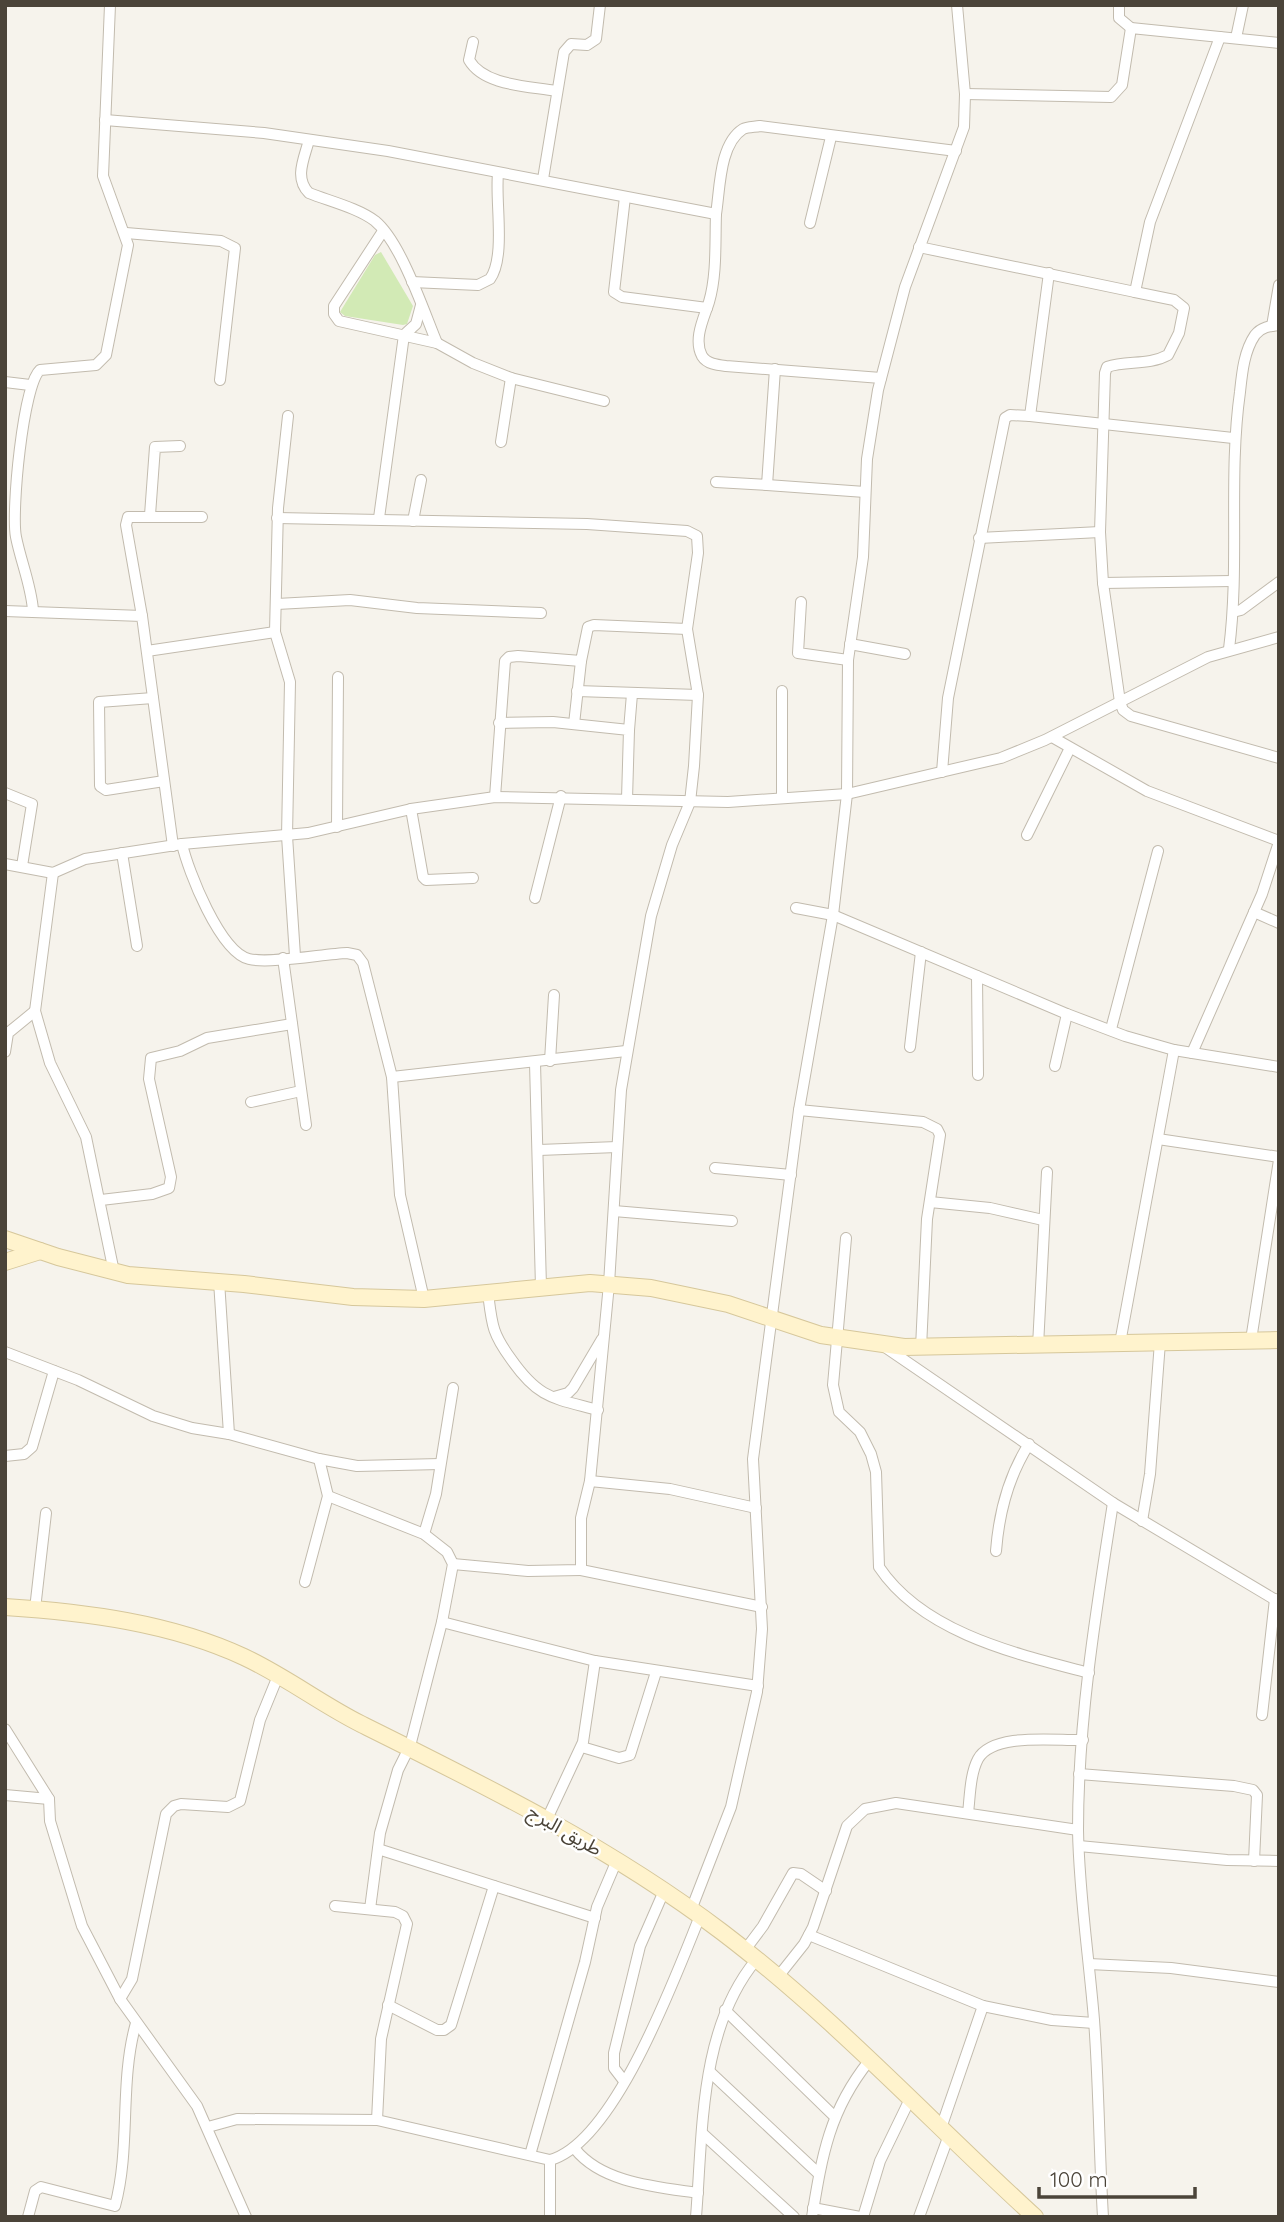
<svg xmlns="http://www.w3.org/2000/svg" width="1284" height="2222" font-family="Quicksand,'Noto Sans Arabic',sans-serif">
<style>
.green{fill:#d2eab5}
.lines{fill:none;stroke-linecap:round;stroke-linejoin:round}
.street-casing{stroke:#c2bbae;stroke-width:12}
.secondary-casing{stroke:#d6c79b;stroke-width:18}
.street{stroke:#fff;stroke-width:10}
.secondary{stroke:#fff3cd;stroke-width:16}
.labels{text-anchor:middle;stroke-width:5;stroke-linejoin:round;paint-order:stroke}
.street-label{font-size:19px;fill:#4b4439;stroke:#fff}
</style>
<rect width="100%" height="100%" fill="#f6f3ec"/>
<polygon class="green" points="381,252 413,306 407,324 403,325 345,316 340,312 375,255"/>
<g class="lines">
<defs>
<g id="street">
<polyline points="1119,5 1119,18 1131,28"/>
<polyline points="1236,38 1243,5"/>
<path d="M473 42 469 60C484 86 529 86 556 91"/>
<polyline points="965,94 1111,97 1122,85 1131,28 1279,43"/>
<path d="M105 120 264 133 388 151 716 214C720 190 719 144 743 129 747 127 755 127 760 126L956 151"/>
<path d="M309 140C304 159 294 178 309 193 329 201 358 208 375 221 401 242 424 312 437 343"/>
<polyline points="543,179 564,52 571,44 587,45 596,39 600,5"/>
<polyline points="625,197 614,292 622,297 707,308"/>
<path d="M716 214C715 242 717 275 709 302 704 318 693 339 702 356 707 364 717 365 726 366L881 378"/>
<polyline points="810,223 831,137"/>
<polyline points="383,231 334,306 334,314 339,321 437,343 473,363 511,378 604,401"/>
<polyline points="126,233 221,241 235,248 220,380"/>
<polyline points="919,247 1135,292 1150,222 1220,37"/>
<path d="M412 282 478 285 490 279C506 257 495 201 498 174"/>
<path d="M1135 292 1174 300 1184 308 1179 333 1168 355C1148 366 1127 360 1107 367L1105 373 1100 532 1103 583 1120 702 1123 710 1131 716 1279 758"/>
<polyline points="1272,326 1279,285"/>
<polyline points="5,382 30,385"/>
<polyline points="288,416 278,508 275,632 290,682 287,836 295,956"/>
<polyline points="1030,416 1049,273"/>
<polyline points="501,442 511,378"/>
<polyline points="716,482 767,485 775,369"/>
<polyline points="767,485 865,492"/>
<polyline points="150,515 155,447 180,446"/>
<polyline points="277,518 587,524 687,531 697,536 698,553 687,629 594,625 588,627 581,661 518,656 509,657 505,661 495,797"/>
<polyline points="379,518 404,335 416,324 421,305"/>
<polyline points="413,521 421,480"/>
<polyline points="979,538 1100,532"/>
<polyline points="1103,583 1232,581"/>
<polyline points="801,602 798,653 848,660"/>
<polyline points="277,604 350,600 417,608 541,613"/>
<path d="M33 610C31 585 21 562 16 537 11 512 23 385 40 370L96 365 106 355 128 245 103 176 110 5"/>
<polyline points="5,611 142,616 173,846"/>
<polyline points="1233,612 1241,610 1279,582"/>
<polyline points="142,616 126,525 128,517 202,517"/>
<polyline points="850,644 905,654"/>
<path d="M1229 649C1240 563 1228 477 1240 392 1242 373 1244 351 1255 335 1261 327 1270 326 1279 325"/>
<polyline points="147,651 275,632"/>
<polyline points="577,691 698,695"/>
<polyline points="782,691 782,798"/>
<polyline points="153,698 99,702 100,786 106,790 164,781"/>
<polyline points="499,723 553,722 629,730 627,799"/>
<polyline points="574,724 581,661"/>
<polyline points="629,730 632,694"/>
<polyline points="1052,737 1147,791 1279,841"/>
<polyline points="942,772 948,698 1005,418 1010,415 1030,416 1233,438"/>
<polyline points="5,793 32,804 22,866"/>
<polyline points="411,809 423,877 426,880 473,878"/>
<polyline points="337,827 338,677"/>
<polyline points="1027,835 1070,748"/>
<path d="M182 844C188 871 220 952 249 959 269 964 324 954 347 953L357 955 363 963 392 1077 400 1195 424 1299"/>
<polyline points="122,853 137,946"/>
<polyline points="5,864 53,873 85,859 182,844 308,833 411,809 495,797 728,802 847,794 1001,758 1045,740 1208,657 1279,637"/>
<polyline points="53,873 35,1011 50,1063 86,1137 114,1272"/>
<polyline points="535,898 561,796"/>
<polyline points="796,908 833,915 1067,1014 1125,1036 1174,1050 1279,1067"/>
<polyline points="1254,912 1279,923"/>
<polyline points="283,958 306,1125"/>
<polyline points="977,976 978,1075"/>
<polyline points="1111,1029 1158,851"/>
<polyline points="910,1047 921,952"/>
<polyline points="5,1052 8,1033 35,1011"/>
<polyline points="1192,1053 1262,894 1279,842"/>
<polyline points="550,1061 554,995"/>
<polyline points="535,1063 541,1287"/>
<polyline points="1055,1066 1067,1014"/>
<polyline points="392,1077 626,1051"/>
<polyline points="251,1102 301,1091"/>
<polyline points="799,1110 923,1122 937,1129 940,1135 927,1219 921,1348"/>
<polyline points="1158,1139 1279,1157"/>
<polyline points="539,1150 617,1147"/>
<polyline points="715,1168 791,1175"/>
<polyline points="101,1200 152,1194 169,1188 171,1177 149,1079 151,1058 180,1051 207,1038 292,1024"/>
<polyline points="930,1202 990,1208 1043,1220"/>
<polyline points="614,1211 732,1221"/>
<path d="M846 1238 833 1385 839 1412 860 1432 871 1454 876 1472 879 1567C923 1633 1017 1654 1089 1673"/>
<polyline points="219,1281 229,1434"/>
<path d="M488 1293C492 1325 492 1333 511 1359 539 1399 553 1398 598 1410"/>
<polyline points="1251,1340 1279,1160"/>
<polyline points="1120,1343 1174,1050"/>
<polyline points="1038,1346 1047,1172"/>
<polyline points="885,1347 1113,1503 1279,1602"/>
<polyline points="5,1352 78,1380 153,1416 192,1428 229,1434 319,1459 357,1466 440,1464"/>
<polyline points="554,1397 568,1393 573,1388 602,1339"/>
<polyline points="5,1456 24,1454 32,1447 54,1371"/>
<polyline points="590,1481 670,1489 756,1508"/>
<polyline points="328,1496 424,1534 447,1552 453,1564 442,1622 410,1746 398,1770 380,1833 370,1909"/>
<polyline points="1142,1521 1150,1474 1160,1342"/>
<polyline points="424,1534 436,1494 453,1388"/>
<path d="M996 1551C999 1512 1008 1477 1029 1444"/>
<polyline points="453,1564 528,1571 581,1570 581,1518 590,1481 609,1284 621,1090 651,916 672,845 690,802 694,766 698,695 687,629"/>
<polyline points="581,1570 762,1607"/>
<polyline points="305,1582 328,1496 319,1459"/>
<polyline points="35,1609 46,1513"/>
<polyline points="442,1622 595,1661 758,1686"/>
<polyline points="1262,1715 1275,1599"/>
<polyline points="5,1729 49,1799 50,1821 82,1926 120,1999 197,2106 246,2217"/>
<polyline points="582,1747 619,1758 630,1755 656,1672"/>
<polyline points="1079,1774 1234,1786 1253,1790 1257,1795 1254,1861"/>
<polyline points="5,1795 49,1799"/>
<path d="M968 1813C970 1797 970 1774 978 1759 993 1732 1056 1741 1083 1740"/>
<polyline points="547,1819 583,1742 595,1661"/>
<polyline points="1079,1846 1227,1860 1279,1861"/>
<polyline points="378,1849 595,1918"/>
<polyline points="335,1906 395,1912 403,1916 407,1924 381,2039 377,2120"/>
<polyline points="691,1910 731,1807 757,1692 762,1629 753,1459 799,1110 833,915 847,794 848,660 863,557 867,459 878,390 905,287 964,127 965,94 957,5"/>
<polyline points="809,1935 983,2006 1052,2020 1094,2023"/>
<polyline points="745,1950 763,1926 793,1873 801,1874 826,1891"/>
<polyline points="1089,1964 1171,1968 1279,1982"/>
<polyline points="777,1978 804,1944 813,1927 847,1826 865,1809 896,1803 1078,1830"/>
<polyline points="120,1999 132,1979 166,1814 174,1806 181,1804 228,1807 240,1801 260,1720 278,1676"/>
<polyline points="388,2005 437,2030 444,2030 451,2025 494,1886"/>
<polyline points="725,2010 834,2116"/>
<polyline points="710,2072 819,2174"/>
<polyline points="624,2081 614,2068 614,2053 640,1946 664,1891"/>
<path d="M208 2127 237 2119 377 2120 550 2160C615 2142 675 1977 700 1916"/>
<polyline points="941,2128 983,2006"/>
<polyline points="703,2134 794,2217"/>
<path d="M575 2149C602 2183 657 2187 698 2193"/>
<polyline points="530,2155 585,1962 597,1907 617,1860"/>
<polyline points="813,2208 860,2217"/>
<path d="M28 2217 35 2191 41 2187 115 2206C131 2147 119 2083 136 2023"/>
<polyline points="550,2217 550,2160"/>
<path d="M696 2217C703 2131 699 2029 756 1960"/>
<path d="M812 2217C822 2156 829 2111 869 2061"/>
<polyline points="863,2217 880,2161 910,2099"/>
<polyline points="919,2217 949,2135"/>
<path d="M1103 2217C1099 2151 1099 2086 1094 2020 1089 1957 1079 1894 1078 1830 1078 1720 1096 1611 1113 1503"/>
</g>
<g id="secondary">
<polyline points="5,1239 58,1257 128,1275 244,1284 353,1297 424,1299 590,1283 651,1288 728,1304 821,1335 904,1347 1279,1340"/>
<polyline points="5,1262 40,1251"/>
<path d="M5 1607C85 1612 171 1623 244 1657 285 1676 321 1704 361 1724 486 1786 610 1847 722 1932 834 2017 931 2122 1035 2217"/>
</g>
</defs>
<use href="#street" class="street-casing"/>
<use href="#secondary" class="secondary-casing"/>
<use href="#street" class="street"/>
<use href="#secondary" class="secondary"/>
</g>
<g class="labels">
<g class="street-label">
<text transform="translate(565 1830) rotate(30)" y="7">طريق البرج</text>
</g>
</g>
<rect width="1284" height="2222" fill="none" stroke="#4b4439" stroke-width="14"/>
<path d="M1039 2187v10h156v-10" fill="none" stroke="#4b4439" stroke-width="3.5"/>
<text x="1050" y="2187" font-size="21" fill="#4b4439" stroke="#ffffff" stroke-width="5" paint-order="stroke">100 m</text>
</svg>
